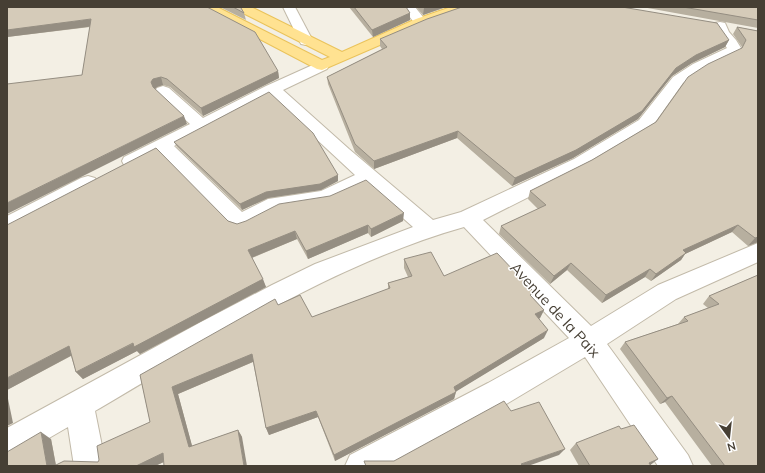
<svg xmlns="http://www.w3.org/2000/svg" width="765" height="473" font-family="Mulish,sans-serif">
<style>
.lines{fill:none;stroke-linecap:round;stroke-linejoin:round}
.minor-casing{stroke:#c2baa9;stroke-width:2}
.major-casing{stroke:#eac35b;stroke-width:2}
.minor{fill:#fff;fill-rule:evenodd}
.major{fill:#ffe291;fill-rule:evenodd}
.wall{fill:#b7af9f}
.shaded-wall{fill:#958e82}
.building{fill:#d5cbb9;stroke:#958e82}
.labels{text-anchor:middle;stroke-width:3;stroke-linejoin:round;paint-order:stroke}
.street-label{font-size:15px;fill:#463f34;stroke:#fff}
</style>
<rect width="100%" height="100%" fill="#f3efe4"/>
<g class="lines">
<defs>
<g id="minor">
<polygon points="283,7 295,7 313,41 311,44 306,45 301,44"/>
<polygon points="402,7 415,7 427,22 426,25 416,25"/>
<path d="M720 22 725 23 729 32 736 40 741 48 737 54 703 70 683 83 651 128 588 167 483 220 591 326 658 285 758 243V262L676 299 607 344 688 455 693 466H658L585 357 508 403 393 466H345L350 455 488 383 569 338 464 227C331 265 213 342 95 411L106 466H74L68 427 18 456 7 460V428L201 322 272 285 315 264 413 227 367 186 331 203 280 211 248 228 240 231 232 228 160 154 138 165 131 167 124 165 122 161 124 157 190 124 157 94 155 91 157 88 163 86 169 88 203 118 266 86 317 63 322 62 327 63 329 66 327 69 283 90 349 149 433 220 461 212 574 159 639 120 673 77 693 64 727 48 716 33 713 26 715 23ZM270 96 355 175 321 191 268 199 242 212 174 146Z"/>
<polygon points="88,176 95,178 98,183 95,188 15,231 7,233 7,216 81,178"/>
</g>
<polygon id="major" points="202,7 217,7 322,60 330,57 237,10 235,7 251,7 342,52 416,19 451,7 469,7 467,10 426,25 322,70 317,69 204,10"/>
</defs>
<use href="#minor" class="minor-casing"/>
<use href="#major" class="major-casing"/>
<use href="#minor" class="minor"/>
<use href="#major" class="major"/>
</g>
<g class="wall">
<polygon points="7,7 278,71 279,78 203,116 170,87 163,85 157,87 155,89 187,124 82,75 90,27 7,37"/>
<polygon points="220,7 240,7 244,13 246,20"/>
<polygon points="349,7 406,7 410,13 410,20 373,37"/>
<polygon points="416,7 446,7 423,15"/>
<polygon points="642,7 758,7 758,28"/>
<polygon points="737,27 758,31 758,242 748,246 732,232 685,254 681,260 651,281 645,277 602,303 567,270 550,284 499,234 501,226 538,209 528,199 530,191 592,160 656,122 742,48 742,47 733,34"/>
<polygon points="380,39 729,40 725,47 692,63 672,76 638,119 573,158 512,186 457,138 374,169 355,152 328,84 327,77 382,49 380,46"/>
<polygon points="174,142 338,181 321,190 268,198 242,210 177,147"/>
<polygon points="228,221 237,224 403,221 371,237 368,233 308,259 297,239 252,258 266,287 140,354 137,351 83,379 76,372 71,356 7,390"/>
<polygon points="404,259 444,276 532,297 544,310 540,318 539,319 544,338 456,391 454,399 335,461 318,417 269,435 266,428 253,362 178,394 192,446 238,430 242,437 164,462 155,466 7,466 51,439 56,465 98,462 150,422 140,375 278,305 312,317 388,289 388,283 408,277 404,268"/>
<polygon points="758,275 758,466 712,466 665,402 660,404 620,349 625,342 678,324 684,317 708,308 703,304 709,296"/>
<polygon points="621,429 658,459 650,465 651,466 579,466 570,450 576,443"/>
</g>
<g class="shaded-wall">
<polygon points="427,7 446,7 423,15 424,8"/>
<polygon points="410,13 410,20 373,37 372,30"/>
<polygon points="91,19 95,26 7,37 7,30"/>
<polygon points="729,40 725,47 692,63 672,76 638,119 573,158 512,186 515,178 676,68 696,55"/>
<polygon points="278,71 279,78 203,116 201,108"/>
<polygon points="161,77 163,85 157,87 154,90 151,82 153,79"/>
<polygon points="184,116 187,124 7,214 7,203"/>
<polygon points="458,131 457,138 374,169 374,161"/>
<polygon points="338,175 338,181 321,190 268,198 242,210 240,204 266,192"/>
<polygon points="404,213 403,221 371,237 371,229"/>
<polygon points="368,225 368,233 308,259 306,251"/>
<polygon points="738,225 732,232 685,254 681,260 651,281 656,274 683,250"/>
<polygon points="295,231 297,239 251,258 248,250"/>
<polygon points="758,237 758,242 748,246 755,238"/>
<polygon points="571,263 567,270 550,284 554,276"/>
<polygon points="650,269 645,277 602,303 606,295"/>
<polygon points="263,279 266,287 140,354 137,351 83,379 76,372"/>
<polygon points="544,310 540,318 531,322 535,314"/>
<polygon points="548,330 544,338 452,394 454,387"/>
<polygon points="69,346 76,353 7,390 7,378"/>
<polygon points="252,354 255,361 178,394 194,453 189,447 172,387"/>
<polygon points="456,392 454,399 335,461 334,455"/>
<polygon points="7,394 13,423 7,426"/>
<polygon points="672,396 665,402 660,404 667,398"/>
<polygon points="316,411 318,417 269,435 266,428"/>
<polygon points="238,430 242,437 247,466 244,466"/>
<polygon points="41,432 51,439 56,466 47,466"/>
<polygon points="565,449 559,455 528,466 520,466 521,464"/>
<polygon points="163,453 170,459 155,466 136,466"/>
<polygon points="658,459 649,466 649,463"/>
</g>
<g class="building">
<polygon points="7,7 207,7 255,32 278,71 201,108 167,79 161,77 153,79 151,82 153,87 184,116 7,203 7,84 82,75 91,19 7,30"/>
<polygon points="233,7 240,7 241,8 244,13"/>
<polygon points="354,7 406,7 410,13 372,30"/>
<polygon points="462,7 622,7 717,23 729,40 696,55 676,68 642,111 576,150 515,178 458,131 374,161 355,144 327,77 387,47 380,39 427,19"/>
<polygon points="683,7 758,7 758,20"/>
<polygon points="737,27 758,31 758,237 755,238 738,225 683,250 686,253 656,274 650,269 606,295 571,263 554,276 501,226 546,205 530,191 592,160 656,122 688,77 708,64 742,48 746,40"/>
<polygon points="269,92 313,133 338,175 320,184 266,192 240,204 174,142"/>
<polygon points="156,148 228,221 237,224 246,221 279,204 330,196 366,180 404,213 371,229 368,225 306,251 295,231 248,250 263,279 134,347 133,343 76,372 69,346 7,378 7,225"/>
<polygon points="431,252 444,276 497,253 534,292 530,295 544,310 535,314 548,330 454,387 456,392 334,455 316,411 266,428 252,354 172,387 189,447 238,430 244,466 164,466 163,453 136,466 54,466 64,461 98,462 99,460 97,446 150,422 140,375 275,299 278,305 300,295 312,317 390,288 388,283 412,276 404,259"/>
<polygon points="758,275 758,466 725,466 672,396 667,398 625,342 688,321 684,317 719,304 709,296"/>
<polygon points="504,401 511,411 539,402 565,449 521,464 523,466 366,466 364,461 394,461"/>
<polygon points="634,425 658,459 649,463 651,466 590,466 576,443 619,426 621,429"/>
<polygon points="41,432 47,466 7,466 7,452"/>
</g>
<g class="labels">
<g class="street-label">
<text transform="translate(555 310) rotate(47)" y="5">Avenue de la Paix</text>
</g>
</g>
<rect width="765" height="473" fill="none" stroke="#463f34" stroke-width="16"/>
<g transform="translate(729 437) rotate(165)" stroke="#ffffff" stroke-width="3" paint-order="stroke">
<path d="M0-3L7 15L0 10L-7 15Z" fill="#463f34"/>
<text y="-6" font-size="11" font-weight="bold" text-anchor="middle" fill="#463f34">N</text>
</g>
</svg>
